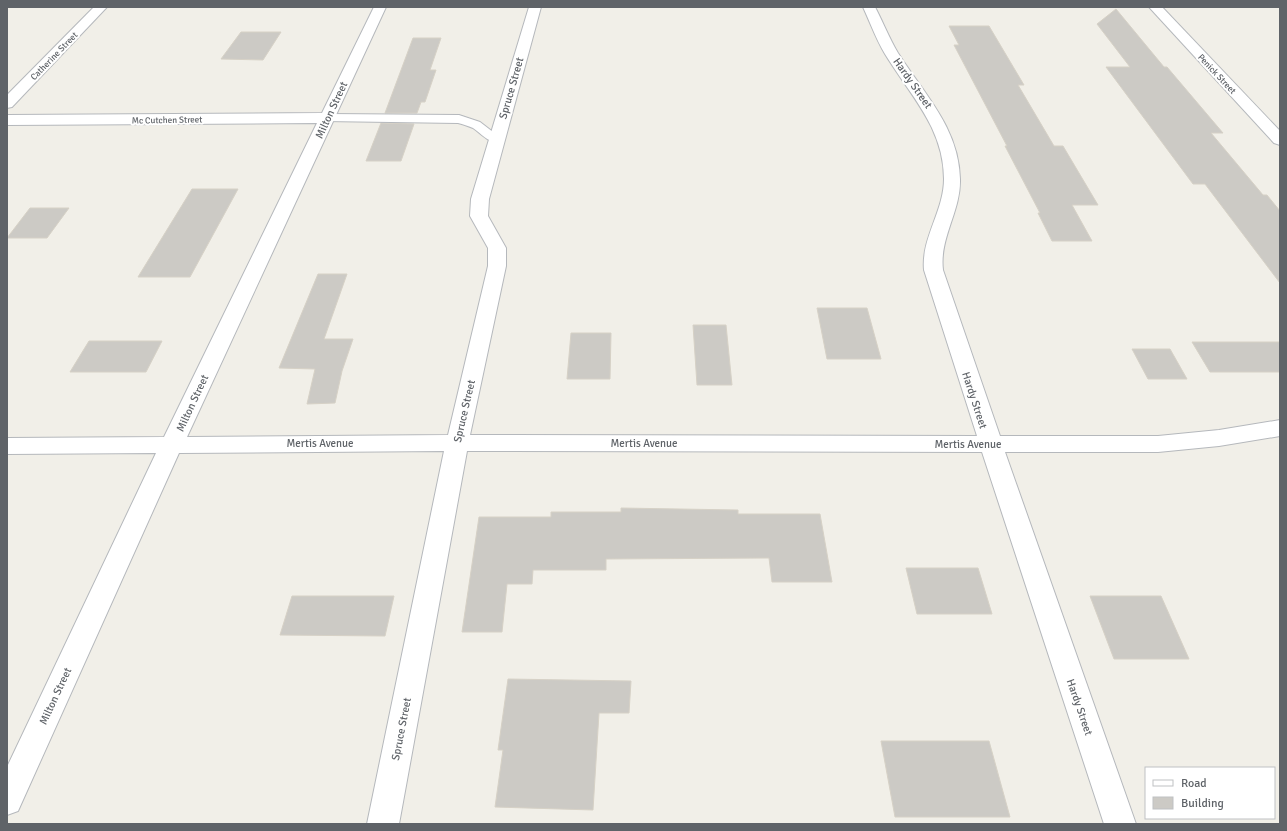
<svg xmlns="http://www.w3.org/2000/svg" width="1287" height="831" font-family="Signika,sans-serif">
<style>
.building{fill:#cccac5;stroke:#d6d1c6}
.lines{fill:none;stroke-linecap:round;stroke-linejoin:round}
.service-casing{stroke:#b5b8bc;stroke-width:2}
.minor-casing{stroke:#b5b8bc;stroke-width:2}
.service{fill:#fff;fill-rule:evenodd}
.minor{fill:#fff;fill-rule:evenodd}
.labels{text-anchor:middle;stroke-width:4;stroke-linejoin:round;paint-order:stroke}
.far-street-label{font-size:9px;fill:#5f6368;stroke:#fff}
.street-label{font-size:11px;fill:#5f6368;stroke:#fff}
</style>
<rect width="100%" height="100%" fill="#f1efe8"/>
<g class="building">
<polygon points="1116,9 1164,67 1167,67 1223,133 1211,133 1263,195 1267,195 1280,211 1280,283 1205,184 1193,184 1106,67 1130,67 1097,24"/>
<polygon points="949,26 989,26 1024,85 1018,85 1054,146 1063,146 1098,205 1072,205 1092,241 1052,241 1038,213 1040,213 1005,146 1007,146 954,45 959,45"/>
<polygon points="241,32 281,32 263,60 221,59"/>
<polygon points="413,38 441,38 430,70 436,70 425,102 421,102 417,113 385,113"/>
<polygon points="381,123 414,124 401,161 366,161"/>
<polygon points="192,189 238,189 190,277 138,277"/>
<polygon points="30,208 69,208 47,238 7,238"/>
<polygon points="318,274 347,274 324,339 353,339 342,371 335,403 307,404 315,369 279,368"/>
<polygon points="817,308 867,308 881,359 827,359"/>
<polygon points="693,325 726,325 732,385 697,385"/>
<polygon points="571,333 611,333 610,379 567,379"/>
<polygon points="89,341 162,341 146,372 70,372"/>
<polygon points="1192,342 1280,342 1280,372 1210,372"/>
<polygon points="1132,349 1170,349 1187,379 1148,379"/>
<polygon points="621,508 738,510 738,514 820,514 832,582 772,582 769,558 606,559 606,570 533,570 532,584 507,584 502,632 462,632 479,517 551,517 551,512 621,512"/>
<polygon points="906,568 978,568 992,614 917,614"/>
<polygon points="292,596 394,596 385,636 280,635"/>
<polygon points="1090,596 1161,596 1189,659 1114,659"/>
<polygon points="508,679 631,681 629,713 599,713 593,810 495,807 503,750 498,750"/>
<polygon points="881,741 989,741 1010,817 895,817"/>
</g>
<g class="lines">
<defs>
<path id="service" d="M328 114 459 115 480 122 502 139 501 142C489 144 482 134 473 128 468 126 463 124 458 123L324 121 322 118 324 115Z"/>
<g id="minor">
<polygon points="94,7 107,7 12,107 7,108 7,95"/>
<path d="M374 7H386L187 437 448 435 488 266V248L470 216 471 199 529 7H541L489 199 488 216 506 248V266L470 435 977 436 924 270C921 238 944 211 944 179 944 128 910 95 885 54 876 39 870 22 863 7H875C883 22 889 38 898 53 924 94 959 128 960 179 961 211 939 238 943 270L1000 436H1158L1219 430 1280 420V436L1219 446 1158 452H1005L1136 824H1104L982 452 467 451 399 824H367L444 451 179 453 18 811 7 815V767L156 453 7 454V438L164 437 317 123 7 125V115L322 113Z"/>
<polygon points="1149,7 1162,7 1280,131 1280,145 1274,143"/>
</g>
</defs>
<use href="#service" class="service-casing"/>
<use href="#minor" class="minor-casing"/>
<use href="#service" class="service"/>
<use href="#minor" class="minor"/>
</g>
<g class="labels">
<g class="far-street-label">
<text transform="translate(54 56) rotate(-46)" y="3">Catherine Street</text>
<text transform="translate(1217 74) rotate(47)" y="3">Penick Street</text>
<text transform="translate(167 120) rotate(-1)" y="3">Mc Cutchen Street</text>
</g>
<g class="street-label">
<text transform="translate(913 83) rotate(55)" y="4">Hardy Street</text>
<text transform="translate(511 88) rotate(-74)" y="4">Spruce Street</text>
<text transform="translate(331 110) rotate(-65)" y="4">Milton Street</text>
<text transform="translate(975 400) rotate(72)" y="4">Hardy Street</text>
<text transform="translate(192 403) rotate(-65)" y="4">Milton Street</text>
<text transform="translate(464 411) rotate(-77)" y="4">Spruce Street</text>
<text x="320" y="447">Mertis Avenue</text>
<text x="644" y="447">Mertis Avenue</text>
<text x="968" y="448">Mertis Avenue</text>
<text transform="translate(55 696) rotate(-65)" y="4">Milton Street</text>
<text transform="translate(1080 707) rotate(71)" y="4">Hardy Street</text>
<text transform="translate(401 729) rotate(-79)" y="4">Spruce Street</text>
</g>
</g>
<rect width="1287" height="831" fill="none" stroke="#5f6368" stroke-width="16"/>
<rect x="1145" y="767" width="130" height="52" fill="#ffffff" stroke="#bfc1c3"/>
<rect x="1153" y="780" width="20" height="6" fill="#ffffff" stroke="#bfc1c3"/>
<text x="1181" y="787" font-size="12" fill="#5f6368">Road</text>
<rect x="1153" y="797" width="20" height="12" fill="#cccac5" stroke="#bfc1c3"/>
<text x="1181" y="807" font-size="12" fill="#5f6368">Building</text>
</svg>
